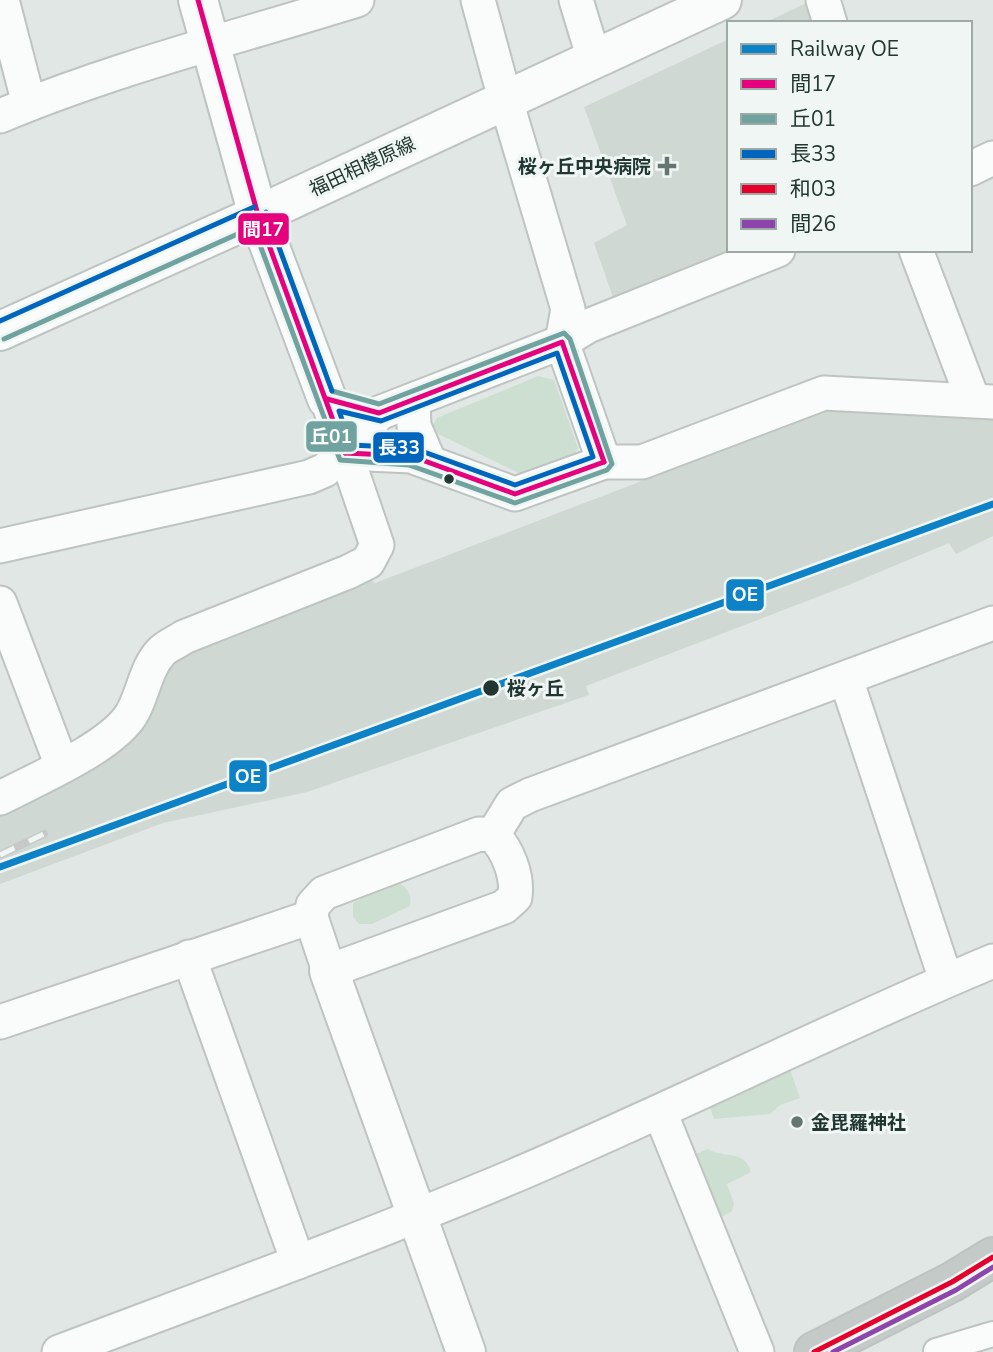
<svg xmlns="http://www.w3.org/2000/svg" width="993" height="1352" font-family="'Nunito Sans','Noto Sans JP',sans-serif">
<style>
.built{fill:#d0d8d4}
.green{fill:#ccdfd1}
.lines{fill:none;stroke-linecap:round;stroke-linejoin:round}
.pedestrian-casing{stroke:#bec4c1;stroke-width:28}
.minor-casing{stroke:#bec4c1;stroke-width:37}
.tertiary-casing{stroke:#bec4c1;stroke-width:42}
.trunk-casing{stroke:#bcc3c1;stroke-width:42}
.pedestrian{stroke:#fafbfb;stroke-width:24}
.minor{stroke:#fafbfb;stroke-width:33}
.tertiary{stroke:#fafbfb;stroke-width:38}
.trunk{stroke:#c4cac8;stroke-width:38}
.rail-casing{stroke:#c6c9c8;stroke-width:8}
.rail{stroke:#eff6f3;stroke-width:5;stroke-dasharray:16;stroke-linecap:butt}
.bus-1-casing{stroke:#eff6f3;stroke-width:10}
.bus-2-casing{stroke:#eff6f3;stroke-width:10}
.bus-3-casing{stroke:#eff6f3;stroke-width:10}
.bus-4-casing{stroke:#eff6f3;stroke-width:10}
.bus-5-casing{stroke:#eff6f3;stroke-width:10}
.bus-1{stroke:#e5007d;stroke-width:5}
.bus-2{stroke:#70a39f;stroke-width:5}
.bus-3{stroke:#0065bd;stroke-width:5}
.bus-4{stroke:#e4002b;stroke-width:5}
.bus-5{stroke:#8e44ad;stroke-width:5}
.rail-1-casing{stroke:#eff6f3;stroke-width:12}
.rail-1{stroke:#0d82c7;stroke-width:7}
.poi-dot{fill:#657570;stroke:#eff6f3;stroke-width:2.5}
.bus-dot{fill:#223731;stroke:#eff6f3;stroke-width:2.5}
.labels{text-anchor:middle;stroke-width:6;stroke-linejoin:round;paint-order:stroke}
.street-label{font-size:19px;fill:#223731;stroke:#eff6f3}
.poi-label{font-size:19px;font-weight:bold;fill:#223731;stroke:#eff6f3;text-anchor:end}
.stop-label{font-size:19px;font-weight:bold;fill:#223731;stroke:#eff6f3;text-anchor:start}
.line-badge{stroke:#eff6f3;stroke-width:2.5}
.badge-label{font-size:19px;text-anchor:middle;font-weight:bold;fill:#fff}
</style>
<rect width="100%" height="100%" fill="#e1e7e4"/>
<g class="built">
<polygon points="811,1 817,23 764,23"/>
<polygon points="729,39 729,250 749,250 614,300 594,243 627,225 584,107"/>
<polygon points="833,408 993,419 993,536 956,554 949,543 846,586 586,686 589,695 307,792 163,823 0,884 0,805 42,788 129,745 162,669 183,652 365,575 375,583"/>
</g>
<g class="green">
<polygon points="538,376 554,380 578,448 575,455 523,475 438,434 433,425 437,418"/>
<path d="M394 883C407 884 412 894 410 906L372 924H359L353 917V903Z"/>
<polygon points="788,1064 800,1098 780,1105 770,1114 714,1119 708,1102"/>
<path d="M708 1149C724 1159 745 1149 751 1172L727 1184 734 1204 732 1211 718 1219 688 1157Z"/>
</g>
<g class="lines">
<defs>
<polyline id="pedestrian" points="936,1351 993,1334"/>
<g id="minor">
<polyline points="2,0 29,104"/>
<polyline points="478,0 499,77 568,309 562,342"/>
<polyline points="576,0 594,59"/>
<polyline points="823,0 830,23"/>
<path d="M0 116C115 68 238 37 357 0"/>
<polyline points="970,169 993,158"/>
<polyline points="916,250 973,400"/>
<polyline points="562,342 588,326 778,250"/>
<polyline points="413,400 414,426 429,461"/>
<polyline points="345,453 411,456 515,494 604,462 642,462 824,393 993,402"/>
<polyline points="0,546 309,477 325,470 345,453 379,413 562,342 604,462"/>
<polyline points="0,603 62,766"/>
<polyline points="846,679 946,980"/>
<path d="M0 798C35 780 110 748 131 715 143 696 145 669 161 652 166 646 177 642 184 637L348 572 368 562 377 545 327 399"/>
<path d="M479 834 493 835C508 850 518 876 515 897L504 907 329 971 311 917 313 905 324 893Z"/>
<polyline points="493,835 512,804 530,795 993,623"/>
<polyline points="189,957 298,1262"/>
<polyline points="0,1022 311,917"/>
<polyline points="660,1112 757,1352"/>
<path d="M59 1352C210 1295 361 1240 509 1178 672 1109 830 1029 993 961"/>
</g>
<g id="tertiary">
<polyline points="198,0 258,215 327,399"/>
<polyline points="0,331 258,215 722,0"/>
<polyline points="329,971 466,1352"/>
</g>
<polyline id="trunk" points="814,1352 952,1282 993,1257"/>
</defs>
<use href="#pedestrian" class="pedestrian-casing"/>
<use href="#minor" class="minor-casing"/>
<use href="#tertiary" class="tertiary-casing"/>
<use href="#trunk" class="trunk-casing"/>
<use href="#pedestrian" class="pedestrian"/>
<use href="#minor" class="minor"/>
<use href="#tertiary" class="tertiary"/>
<use href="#trunk" class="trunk"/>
<defs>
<polyline id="rail" points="0,855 44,834"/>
</defs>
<use href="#rail" class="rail-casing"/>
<use href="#rail" class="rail"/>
<defs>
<g id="bus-1">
<polyline points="198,0 258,215 345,453"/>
<polyline points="327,399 379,413 562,342 604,462"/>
<polyline points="345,453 411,456 515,494 604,462"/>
</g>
<g id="bus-2">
<polyline points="250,218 340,460 409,465 515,503 607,470 612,464 570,339 564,333 379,404 332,391"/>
<polyline points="4,339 262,223"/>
</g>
<g id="bus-3">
<polyline points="266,212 332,391"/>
<polyline points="0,321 254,207"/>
<polygon points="557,353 593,457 515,485 413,448 351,445 339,411 381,421"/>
</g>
<polyline id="bus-4" points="814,1352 952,1282 993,1257"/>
<polyline id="bus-5" points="833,1352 956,1290 993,1267"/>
</defs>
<use href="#bus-1" class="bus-1-casing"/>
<use href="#bus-2" class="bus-2-casing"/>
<use href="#bus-3" class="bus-3-casing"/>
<use href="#bus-4" class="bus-4-casing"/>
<use href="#bus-5" class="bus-5-casing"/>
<use href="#bus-1" class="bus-1"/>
<use href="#bus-2" class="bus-2"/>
<use href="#bus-3" class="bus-3"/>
<use href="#bus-4" class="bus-4"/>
<use href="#bus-5" class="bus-5"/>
<defs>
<polyline id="rail-1" points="0,867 993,504"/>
</defs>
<use href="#rail-1" class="rail-1-casing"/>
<use href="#rail-1" class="rail-1"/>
</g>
<g class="poi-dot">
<path d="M663.5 155.5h7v7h7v7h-7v7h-7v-7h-7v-7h7z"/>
<circle cx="797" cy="1122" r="7"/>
</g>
<g class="bus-dot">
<circle cx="449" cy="479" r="6"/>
<circle cx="491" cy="688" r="9"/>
</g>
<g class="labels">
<g class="street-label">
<text transform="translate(362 166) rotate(-25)" y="7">福田相模原線</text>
</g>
<g class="poi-label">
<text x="651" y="173">桜ヶ丘中央病院</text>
<text x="811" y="1129" text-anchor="start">金毘羅神社</text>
</g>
<g class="stop-label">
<text x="507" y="695">桜ヶ丘</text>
</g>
</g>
<g class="line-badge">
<rect x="237" y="212" width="53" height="34" rx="7" fill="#e5007d"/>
<rect x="305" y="420" width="53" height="33" rx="7" fill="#70a39f"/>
<rect x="372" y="431" width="53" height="33" rx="7" fill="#0065bd"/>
<rect x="725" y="578" width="40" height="34" rx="7" fill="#0d82c7"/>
<rect x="228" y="759" width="40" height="34" rx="7" fill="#0d82c7"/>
</g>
<g class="badge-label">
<text x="263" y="236">間17</text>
<text x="331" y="443">丘01</text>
<text x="399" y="454">長33</text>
<text x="745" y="601">OE</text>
<text x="248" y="783">OE</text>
</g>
<rect x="727" y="21" width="245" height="231" fill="#eff6f3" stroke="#9daaa5" stroke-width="2"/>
<rect x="741" y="44" width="35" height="10" fill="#0d82c7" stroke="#9daaa5" stroke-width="2"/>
<text x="790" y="56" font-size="21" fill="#223731">Railway OE</text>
<rect x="741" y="79" width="35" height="10" fill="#e5007d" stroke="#9daaa5" stroke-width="2"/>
<text x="790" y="91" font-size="21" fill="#223731">間17</text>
<rect x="741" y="114" width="35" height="10" fill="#70a39f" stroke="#9daaa5" stroke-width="2"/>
<text x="790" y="126" font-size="21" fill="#223731">丘01</text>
<rect x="741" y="149" width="35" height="10" fill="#0065bd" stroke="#9daaa5" stroke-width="2"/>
<text x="790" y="161" font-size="21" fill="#223731">長33</text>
<rect x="741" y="184" width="35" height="10" fill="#e4002b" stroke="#9daaa5" stroke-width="2"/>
<text x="790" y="196" font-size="21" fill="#223731">和03</text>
<rect x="741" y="219" width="35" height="10" fill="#8e44ad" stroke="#9daaa5" stroke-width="2"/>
<text x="790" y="231" font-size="21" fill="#223731">間26</text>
</svg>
